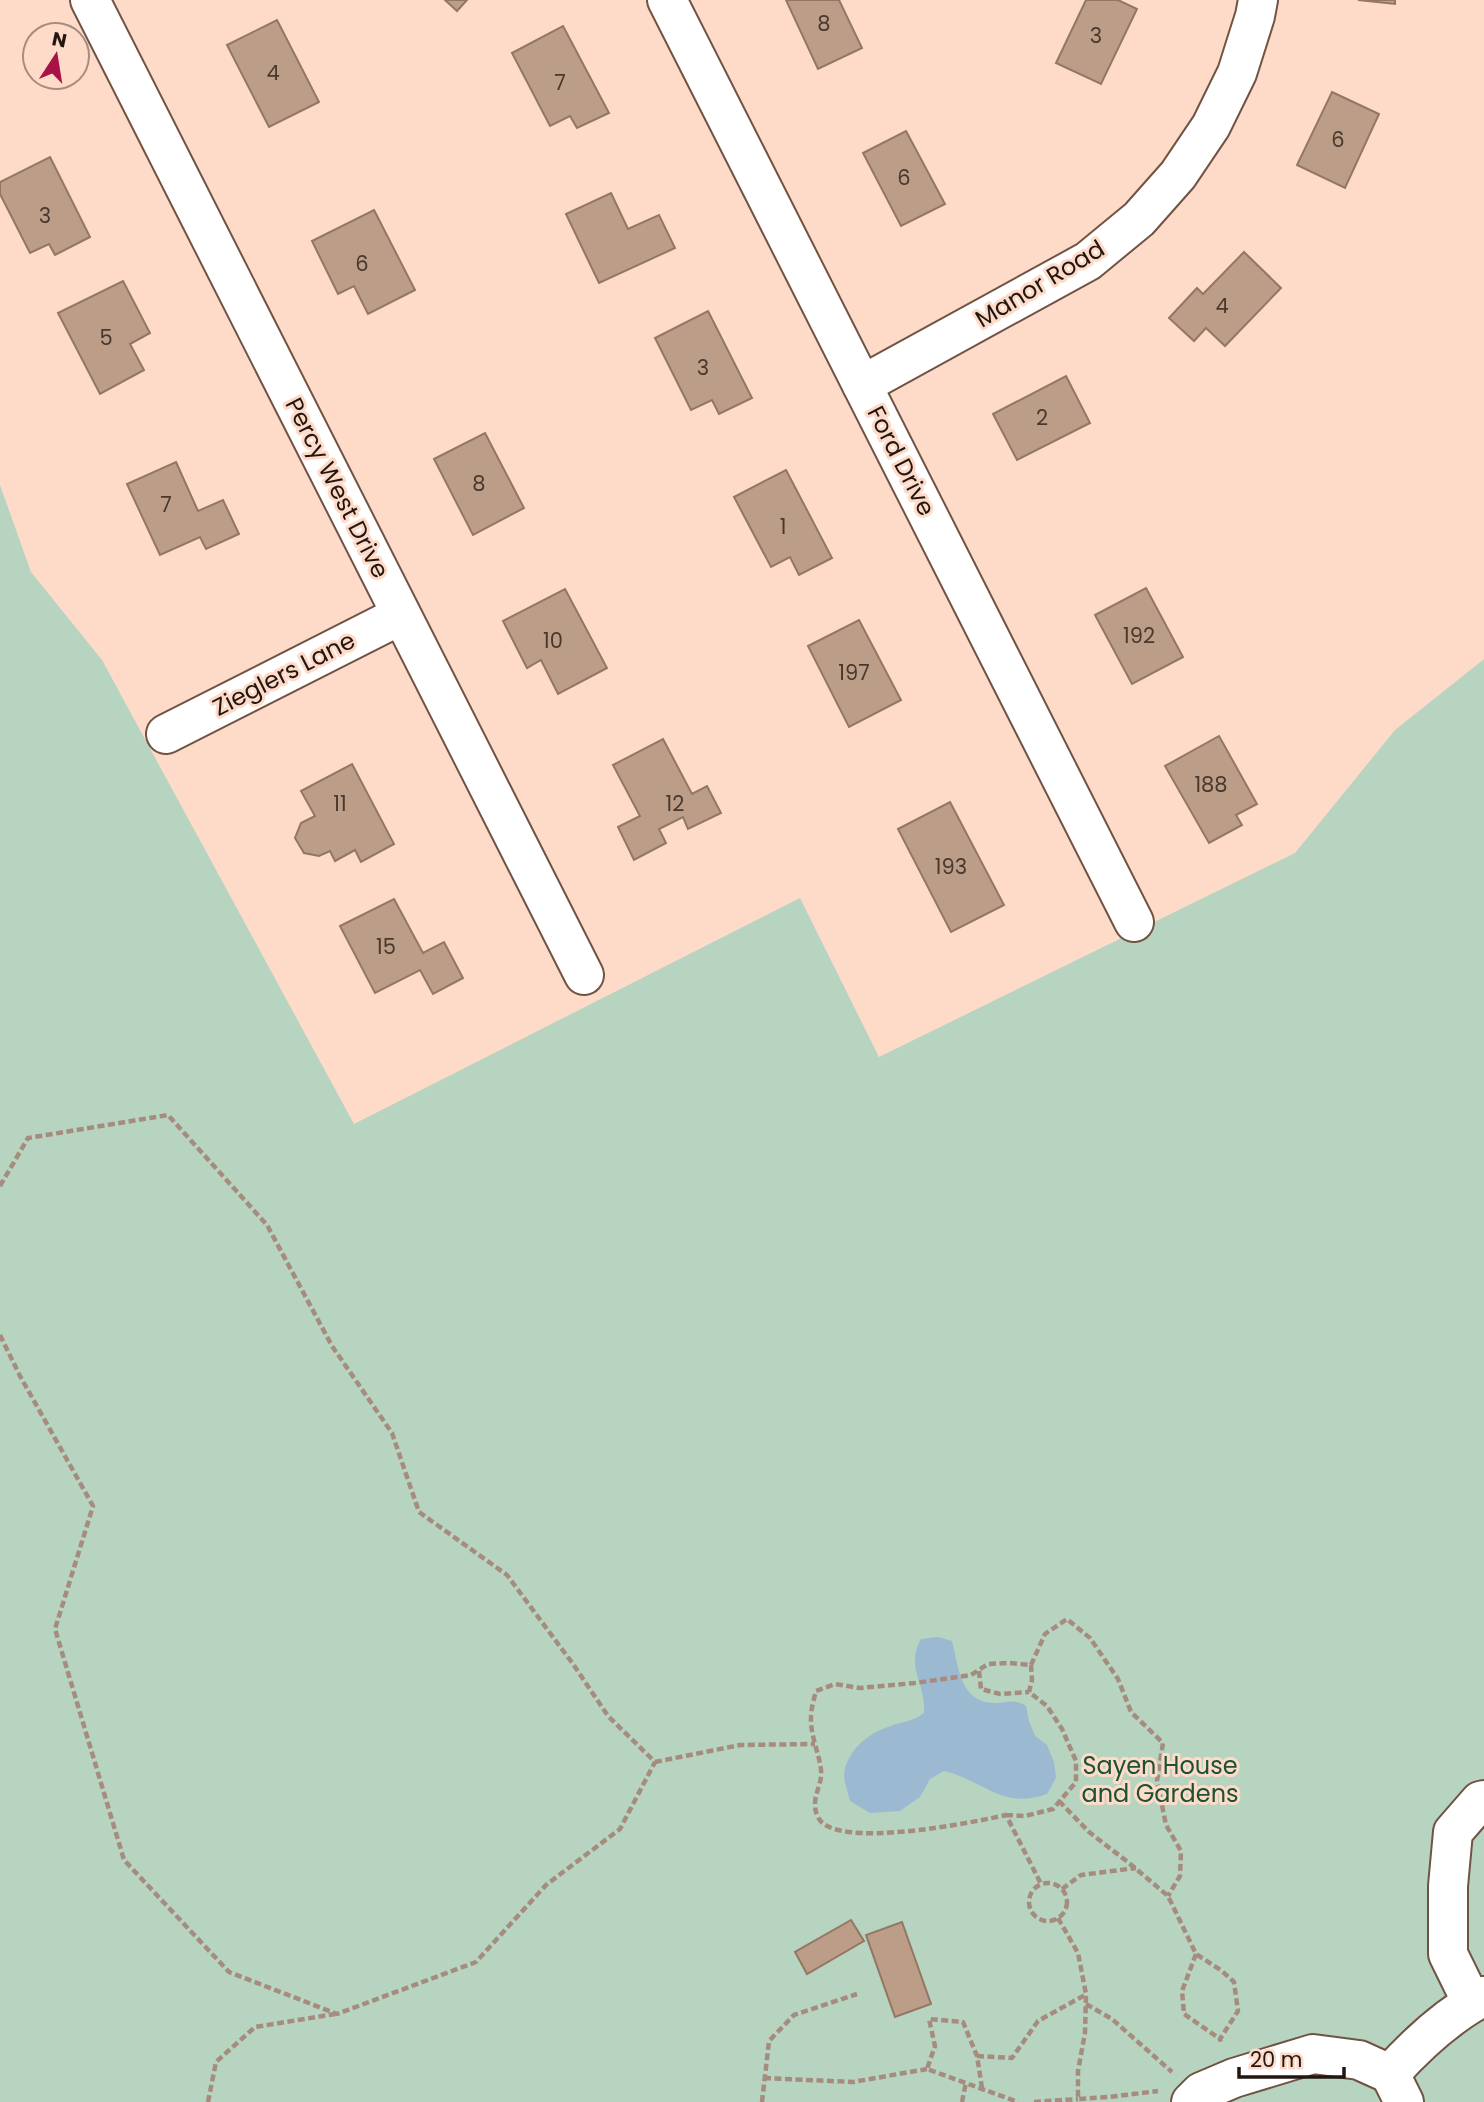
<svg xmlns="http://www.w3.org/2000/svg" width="1484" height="2102" font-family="Poppins,sans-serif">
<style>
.green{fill:#b6d4c0}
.water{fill:#9cb9d2}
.building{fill:#bc9d87;stroke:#937763;stroke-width:2}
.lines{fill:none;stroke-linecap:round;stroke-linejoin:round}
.minor-casing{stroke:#715344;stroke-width:42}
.path{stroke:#a68c7e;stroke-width:4.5;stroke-dasharray:7 3.5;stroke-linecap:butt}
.minor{stroke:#fff;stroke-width:38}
.labels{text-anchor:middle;stroke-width:6;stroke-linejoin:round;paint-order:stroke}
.number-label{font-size:21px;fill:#48382d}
.street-label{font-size:24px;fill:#22160f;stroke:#fedbc9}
.park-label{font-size:24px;fill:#1b5233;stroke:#fedbc9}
</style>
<rect width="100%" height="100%" fill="#fedbc9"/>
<polygon class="green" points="0,485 31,572 102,660 354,1124 800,898 879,1057 1295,853 1395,730 1484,659 1484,2102 0,2102"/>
<path class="water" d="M938 1637 952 1641C959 1668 960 1703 995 1703 1009 1703 1012 1698 1026 1706L1029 1721 1035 1736 1047 1745 1054 1762 1056 1778 1047 1794C1002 1810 985 1781 944 1771L930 1779 920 1797 900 1811 870 1813 850 1801C848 1793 844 1782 844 1774 847 1751 867 1734 888 1727 902 1721 911 1723 924 1713 926 1682 905 1668 921 1639Z"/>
<g class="building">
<polygon points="445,0 467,0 457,11"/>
<polygon points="786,0 839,0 862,48 818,69"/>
<polygon points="1086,0 1118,0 1137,9 1101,84 1056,63"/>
<polygon points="1358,0 1395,0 1395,4"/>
<polygon points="277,20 319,102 269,127 227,45"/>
<polygon points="563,26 609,113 577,128 570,116 550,126 512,53"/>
<polygon points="1332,92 1379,114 1345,188 1297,165"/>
<polygon points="906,131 945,204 901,226 863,153"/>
<polygon points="50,157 90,237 55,255 49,244 30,253 0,194 0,182"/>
<polygon points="611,193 628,229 659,215 675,248 599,283 566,214"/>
<polygon points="374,210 415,290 368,314 354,286 338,294 312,241"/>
<polygon points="1244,252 1281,288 1225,346 1206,328 1194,341 1169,318 1197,288 1203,294"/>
<polygon points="123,281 150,333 130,344 144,370 100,394 58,313"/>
<polygon points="708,311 752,398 719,414 712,400 691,410 655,338"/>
<polygon points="1066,376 1090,423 1017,460 993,414"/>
<polygon points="485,433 524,508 473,535 434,459"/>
<polygon points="176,462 198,511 223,500 239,534 206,549 200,537 160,555 127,484"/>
<polygon points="786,470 832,558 799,575 790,557 771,567 734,497"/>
<polygon points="1146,588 1183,657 1132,684 1095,615"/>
<polygon points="565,589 607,668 558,694 541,660 527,668 503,621"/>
<polygon points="859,620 901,700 849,727 808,646"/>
<polygon points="1219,736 1257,804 1236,815 1242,825 1209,843 1165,766"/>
<polygon points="663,739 692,794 707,786 721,813 688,829 683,817 659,829 666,843 634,860 618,827 640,816 613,765"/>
<polygon points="352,764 394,844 361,862 355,850 335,861 330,851 319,856 304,853 295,838 301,823 315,816 301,791"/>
<polygon points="950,802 1004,905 951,932 898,829"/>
<polygon points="394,899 423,953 444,942 463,978 433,994 420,970 375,993 340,926"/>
<polygon points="851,1920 864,1941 807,1974 795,1952"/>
<polygon points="902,1922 931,2004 895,2017 866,1935"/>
</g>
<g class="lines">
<defs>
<g id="minor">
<polyline points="90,0 584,975"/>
<polyline points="667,0 1134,922"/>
<polyline points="862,385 1088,261 1139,219 1178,175 1211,126 1237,73 1255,16 1258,0"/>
<polyline points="166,734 401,615"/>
<polyline points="1472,2003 1448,1954 1448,1886 1453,1832 1480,1801 1484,1800"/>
<path d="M1390 2074C1416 2045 1449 2015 1484 1996"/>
<polyline points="1191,2102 1201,2092 1234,2078 1313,2054 1359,2060 1390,2074 1404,2102"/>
</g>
</defs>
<use href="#minor" class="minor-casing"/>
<g class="path">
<polyline points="0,1186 28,1138 168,1115 267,1225 332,1346 392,1433 419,1512 507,1575 573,1664 608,1716 655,1762"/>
<polyline points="0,1335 20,1376 93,1506 55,1629 124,1860 229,1972 337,2014 476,1962 546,1885 620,1829 655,1762"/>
<polyline points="1031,1665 1045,1634 1067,1619 1090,1638 1118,1679 1131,1712 1163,1743 1157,1781 1166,1825 1181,1851 1180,1876 1168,1896"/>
<polyline points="979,1671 981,1689 1000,1694 1029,1692"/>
<polyline points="655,1762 740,1745 815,1744"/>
<polyline points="1059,1801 1089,1832 1129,1863 1168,1896 1196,1954 1222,1971 1234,1982 1238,2011 1220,2039 1221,2044"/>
<path d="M1006 1815 1025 1816 1053 1809 1076 1782V1761L1062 1729 1047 1706 1029 1692 1032 1680 1031 1665 1009 1663 988 1664 971 1675 915 1683 860 1688 835 1684 816 1691C814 1699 811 1708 811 1717 810 1735 819 1752 821 1770 823 1786 809 1799 818 1817 833 1851 975 1822 1006 1815L1041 1884"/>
<circle cx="1048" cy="1902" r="19"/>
<polyline points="1062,1889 1081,1875 1136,1868"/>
<polyline points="1058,1918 1078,1953 1086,1994 1085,2033 1078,2071 1078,2099 1109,2097 1158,2091"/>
<polyline points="1196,1954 1182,1991 1184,2014 1220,2039"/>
<polyline points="1086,2004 1112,2019 1172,2072"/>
<polyline points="977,2056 1012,2058 1038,2021 1085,1995"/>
<polyline points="764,2078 853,2082 927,2069"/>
<polyline points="982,2088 977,2056 963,2022 929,2019 935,2046 927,2069 1018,2102"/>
<polyline points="208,2102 216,2062 255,2027 335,2014"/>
<polyline points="762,2102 769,2041 794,2015 857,1994"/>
<polyline points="962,2102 966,2082"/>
<polyline points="1034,2102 1078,2099"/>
</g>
<use href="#minor" class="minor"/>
</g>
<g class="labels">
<g class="number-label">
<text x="824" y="31">8</text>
<text x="1096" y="43">3</text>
<text x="273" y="80">4</text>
<text x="560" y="90">7</text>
<text x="1338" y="147">6</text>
<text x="904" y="185">6</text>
<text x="45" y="223">3</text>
<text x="362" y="271">6</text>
<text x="1222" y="313">4</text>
<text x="106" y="345">5</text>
<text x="703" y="375">3</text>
<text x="1042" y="425">2</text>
<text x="479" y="491">8</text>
<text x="166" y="512">7</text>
<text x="783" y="534">1</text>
<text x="1139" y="643">192</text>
<text x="553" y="648">10</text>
<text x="854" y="680">197</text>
<text x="1211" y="792">188</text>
<text x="340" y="811">11</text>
<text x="675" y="811">12</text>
<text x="951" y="874">193</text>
<text x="386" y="954">15</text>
</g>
<g class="street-label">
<text transform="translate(1040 284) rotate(-31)" y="8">Manor Road</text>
<text transform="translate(901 461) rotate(63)" y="8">Ford Drive</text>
<text transform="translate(337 488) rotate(63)" y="8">Percy West Drive</text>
<text transform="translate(284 674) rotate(-27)" y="8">Zieglers Lane</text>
</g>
<g class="park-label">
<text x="1160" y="1774">Sayen House<tspan x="1160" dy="28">and Gardens</tspan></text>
</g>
</g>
<g transform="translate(56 56) rotate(12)"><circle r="33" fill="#fedbc9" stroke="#a68c7f" stroke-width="2"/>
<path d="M0-5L12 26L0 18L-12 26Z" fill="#a81246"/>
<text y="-10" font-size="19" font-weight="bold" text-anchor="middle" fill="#22160f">N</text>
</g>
<path d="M1239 2067v10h105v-10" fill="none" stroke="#22160f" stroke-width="3.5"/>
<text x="1250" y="2067" font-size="21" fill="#22160f" stroke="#fedbc9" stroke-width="5" paint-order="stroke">20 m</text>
</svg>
